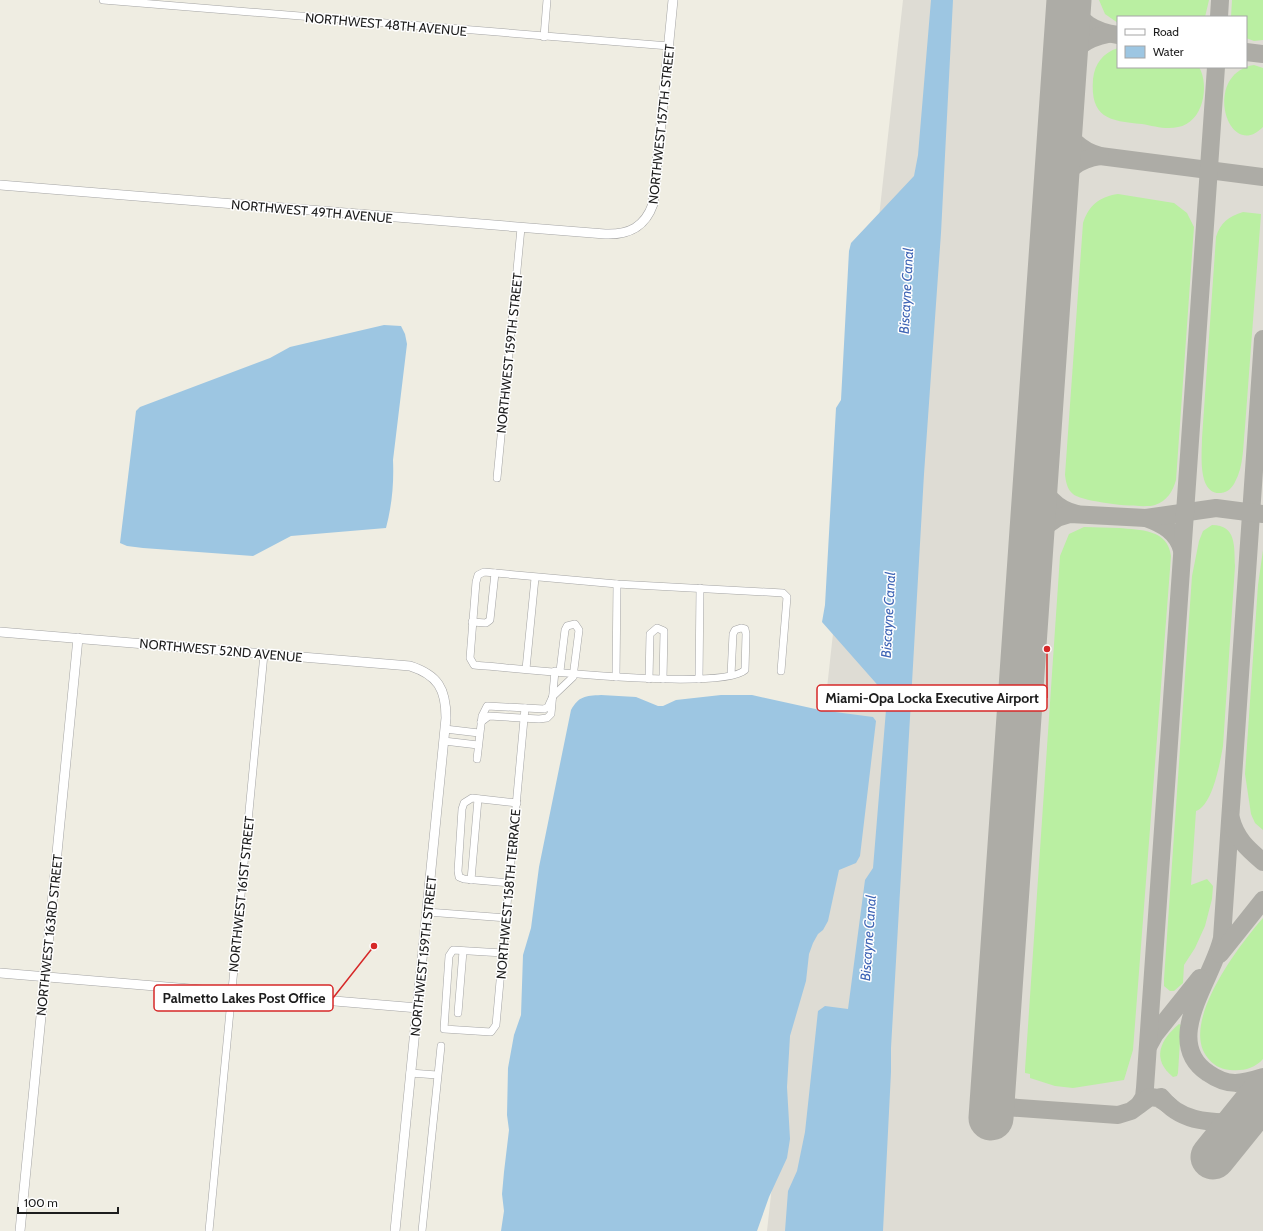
<svg xmlns="http://www.w3.org/2000/svg" width="1263" height="1231" font-family="Cabin,sans-serif">
<style>
.airport{fill:#dedcd4;fill-rule:evenodd}
.grass{fill:#baefa2}
.water{fill:#9dc6e2}
.lines{fill:none;stroke-linecap:round;stroke-linejoin:round}
.taxiway{stroke:#adaca6;stroke-width:18}
.runway{stroke:#adaca6;stroke-width:45}
.minor-casing{stroke:#a4a4a4;stroke-width:8}
.tertiary-casing{stroke:#a4a4a4;stroke-width:10}
.minor{stroke:#fff;stroke-width:7}
.tertiary{stroke:#fff;stroke-width:9}
.labels{text-anchor:middle;stroke-width:3;stroke-linejoin:round;paint-order:stroke}
.street-label{font-size:13px;fill:#1d1d1d;stroke:#fff}
.water-label{font-size:14px;font-style:italic;fill:#4066b6;stroke:#fff}
.leader{fill:none;stroke:#d62828;stroke-width:1.5}
.callout-dot{fill:#d62828;stroke:#fff;stroke-width:1.5}
.callout{fill:#fff;stroke:#d62828;stroke-width:1.5}
.callout-label{font-size:14px;text-anchor:middle;font-weight:bold;fill:#1d1d1d}
</style>
<rect width="100%" height="100%" fill="#efede2"/>
<path class="airport" d="M903 0H1263V1231H767ZM1118 17H1246V67H1118Z"/>
<g class="grass">
<polygon points="1099,0 1209,0 1205,17 1118,17 1118,23 1105,14"/>
<polygon points="1232,0 1263,0 1263,40 1254,41 1246,38 1246,17 1231,17"/>
<path d="M1118 48V67H1199C1210 86 1203 123 1178 127 1167 130 1153 126 1142 124 1109 121 1090 118 1093 79 1095 63 1103 53 1118 48Z"/>
<path d="M1254 65 1263 68V127C1228 163 1201 74 1254 65Z"/>
<path d="M1118 194 1174 203 1187 213 1194 227 1176 480C1173 491 1167 501 1155 505 1145 509 1081 502 1073 494 1067 489 1066 482 1065 475L1083 223C1089 205 1099 197 1118 194Z"/>
<path d="M1243 212 1261 214 1245 427C1243 445 1244 466 1235 482 1232 488 1228 492 1221 493 1197 495 1202 453 1202 438L1216 237C1220 223 1229 216 1243 212Z"/>
<path d="M1212 525C1237 525 1234 547 1235 566L1223 746C1220 762 1213 805 1196 811L1191 885 1207 879 1213 886 1212 899 1205 926 1195 948 1184 965 1183 983 1174 991H1170L1164 986V979L1192 576 1199 541 1203 531Z"/>
<path d="M1084 527C1096 527 1107 528 1119 528 1140 530 1168 529 1171 556L1133 1050 1124 1080 1073 1088 1055 1086 1030 1078V1074L1025 1073V1070L1060 556 1069 534Z"/>
<polygon points="1263,550 1263,830 1255,823 1251,814 1245,774 1258,585"/>
<path d="M1263 918V1059C1254 1069 1243 1071 1230 1070 1220 1069 1213 1065 1207 1057 1180 1022 1240 944 1263 918Z"/>
<path d="M1179 1024 1181 1025 1178 1073 1177 1076 1173 1077C1151 1059 1160 1040 1179 1024Z"/>
</g>
<g class="water">
<polygon points="931,0 953,0 941,233 924,474 891,1048 891,1072 883,1231 785,1231 788,1191 797,1171 805,1132 818,1011 825,1006 848,1009 865,880 873,868 886,710 885,698 882,690 822,622 825,605 836,408 841,400 849,251 851,243 914,176 918,155"/>
<path d="M384 325 401 326 405 334 407 344 393 460C394 483 392 505 386 528L291 536 253 556 143 548 127 546 120 543 136 411 140 407 270 358 290 347Z"/>
<path d="M601 695 636 697 658 706H663L676 700 721 695H752L820 710 873 717 876 721 860 856 856 863 839 870 828 921 823 930 818 934 813 943 809 954 806 981 790 1036 787 1087 790 1139 787 1158 769 1197 757 1231H501L504 1211 502 1194 504 1172 509 1130 507 1115 508 1068 514 1035 521 1015 523 955 531 928 539 867 571 710C579 696 585 696 601 695Z"/>
</g>
<g class="lines">
<g class="taxiway">
<path d="M1071 0C1078 23 1095 32 1118 35"/>
<polyline points="1219,17 1220,0"/>
<polyline points="1246,52 1263,54"/>
<path d="M1064 69C1075 47 1084 39 1108 34"/>
<path d="M1060 117C1068 138 1079 150 1100 156L1263 177"/>
<path d="M1055 190C1066 171 1077 159 1100 156"/>
<path d="M1263 339 1222 938C1214 977 1160 1041 1208 1073 1228 1087 1241 1084 1263 1077"/>
<path d="M1036 474C1044 494 1055 509 1077 514"/>
<path d="M1146 518C1163 524 1177 532 1182 550"/>
<polyline points="1031,546 1044,527 1057,518 1070,514 1146,518 1216,508 1263,514"/>
<path d="M1231 819C1236 839 1248 849 1263 862"/>
<polyline points="1220,954 1263,900"/>
<polyline points="1149,1045 1155,1034 1200,978"/>
<path d="M1161 1097C1181 1123 1210 1122 1240 1123"/>
<polyline points="1139,1105 1144,1097 1145,1088 1216,67"/>
<polyline points="992,1106 1118,1115 1131,1111 1150,1097 1158,1098 1169,1105"/>
</g>
<g class="runway">
<polyline points="991,1118 1069,0"/>
<polyline points="1213,1157 1263,1095"/>
</g>
<defs>
<g id="minor">
<polyline points="103,0 669,46"/>
<polyline points="544,37 547,0"/>
<polyline points="497,478 521,228"/>
<polyline points="472,622 486,623 490,620 495,573"/>
<polyline points="526,669 535,578"/>
<path d="M731 675 733 634 735 630 741 628 745 629 746 634 745 670C721 692 516 668 474 665L470 658 476 582 478 575 484 572 617 584 783 593 787 597 781 671"/>
<polyline points="616,677 617,584"/>
<polyline points="649,679 650,634 657,628 664,631 663,679"/>
<polyline points="699,679 700,588"/>
<polyline points="481,722 489,716 539,719 547,718 551,714 555,671"/>
<polyline points="445,729 479,733"/>
<polyline points="444,741 478,745"/>
<polyline points="477,759 482,716 487,706 544,709 548,707 553,696 573,677 579,630 575,624 567,626 565,630 560,671"/>
<polyline points="471,880 478,799"/>
<polyline points="510,883 464,879 459,877 458,871 462,809 464,803 472,798 517,803"/>
<polyline points="427,912 507,918"/>
<polyline points="503,953 453,950 449,956 444,1029 491,1032 496,1025 525,708"/>
<polyline points="458,1013 463,951"/>
<polyline points="410,1073 437,1075"/>
<polyline points="209,1231 264,654"/>
<polyline points="422,1231 441,1046"/>
</g>
<g id="tertiary">
<path d="M0 185 605 234C629 235 645 227 653 204L673 0"/>
<path d="M0 632 410 666C438 675 446 689 446 718L395 1231"/>
<polyline points="0,973 418,1008"/>
<polyline points="20,1231 78,638"/>
</g>
</defs>
<use href="#minor" class="minor-casing"/>
<use href="#tertiary" class="tertiary-casing"/>
<use href="#minor" class="minor"/>
<use href="#tertiary" class="tertiary"/>
</g>
<g class="labels">
<g class="street-label">
<text transform="translate(386 24) rotate(5)" y="5">NORTHWEST 48TH AVENUE</text>
<text transform="translate(661 124) rotate(-84)" y="5">NORTHWEST 157TH STREET</text>
<text transform="translate(312 211) rotate(5)" y="5">NORTHWEST 49TH AVENUE</text>
<text transform="translate(509 353) rotate(-84)" y="5">NORTHWEST 159TH STREET</text>
<text transform="translate(221 650) rotate(5)" y="5">NORTHWEST 52ND AVENUE</text>
<text transform="translate(241 894) rotate(-84)" y="5">NORTHWEST 161ST STREET</text>
<text transform="translate(508 894) rotate(-85)" y="5">NORTHWEST 158TH TERRACE</text>
<text transform="translate(49 935) rotate(-84)" y="5">NORTHWEST 163RD STREET</text>
<text transform="translate(423 956) rotate(-84)" y="5">NORTHWEST 159TH STREET</text>
</g>
<g class="water-label">
<text transform="translate(906 291) rotate(-87)" y="5">Biscayne Canal</text>
<text transform="translate(888 615) rotate(-87)" y="5">Biscayne Canal</text>
<text transform="translate(868 938) rotate(-86)" y="5">Biscayne Canal</text>
</g>
</g>
<path class="leader" d="M1047 649L1047 698M374 946L333 998"/>
<g class="callout-dot">
<circle cx="1047" cy="649" r="4"/>
<circle cx="374" cy="946" r="4"/>
</g>
<g class="callout">
<rect x="817" y="685" width="230" height="26" rx="4"/>
<rect x="154" y="985" width="179" height="26" rx="4"/>
</g>
<g class="callout-label">
<text x="932" y="703">Miami-Opa Locka Executive Airport</text>
<text x="244" y="1003">Palmetto Lakes Post Office</text>
</g>
<rect x="1117" y="16" width="130" height="52" fill="#ffffff" stroke="#a5a5a5"/>
<rect x="1125" y="29" width="20" height="6" fill="#ffffff" stroke="#a5a5a5"/>
<text x="1153" y="36" font-size="12" fill="#1d1d1d">Road</text>
<rect x="1125" y="46" width="20" height="12" fill="#9dc6e2" stroke="#a5a5a5"/>
<text x="1153" y="56" font-size="12" fill="#1d1d1d">Water</text>
<path d="M18 1207v6h100v-6" fill="none" stroke="#1d1d1d" stroke-width="2"/>
<text x="24" y="1207" font-size="12" fill="#1d1d1d" stroke="#ffffff" stroke-width="3" paint-order="stroke">100 m</text>
</svg>
